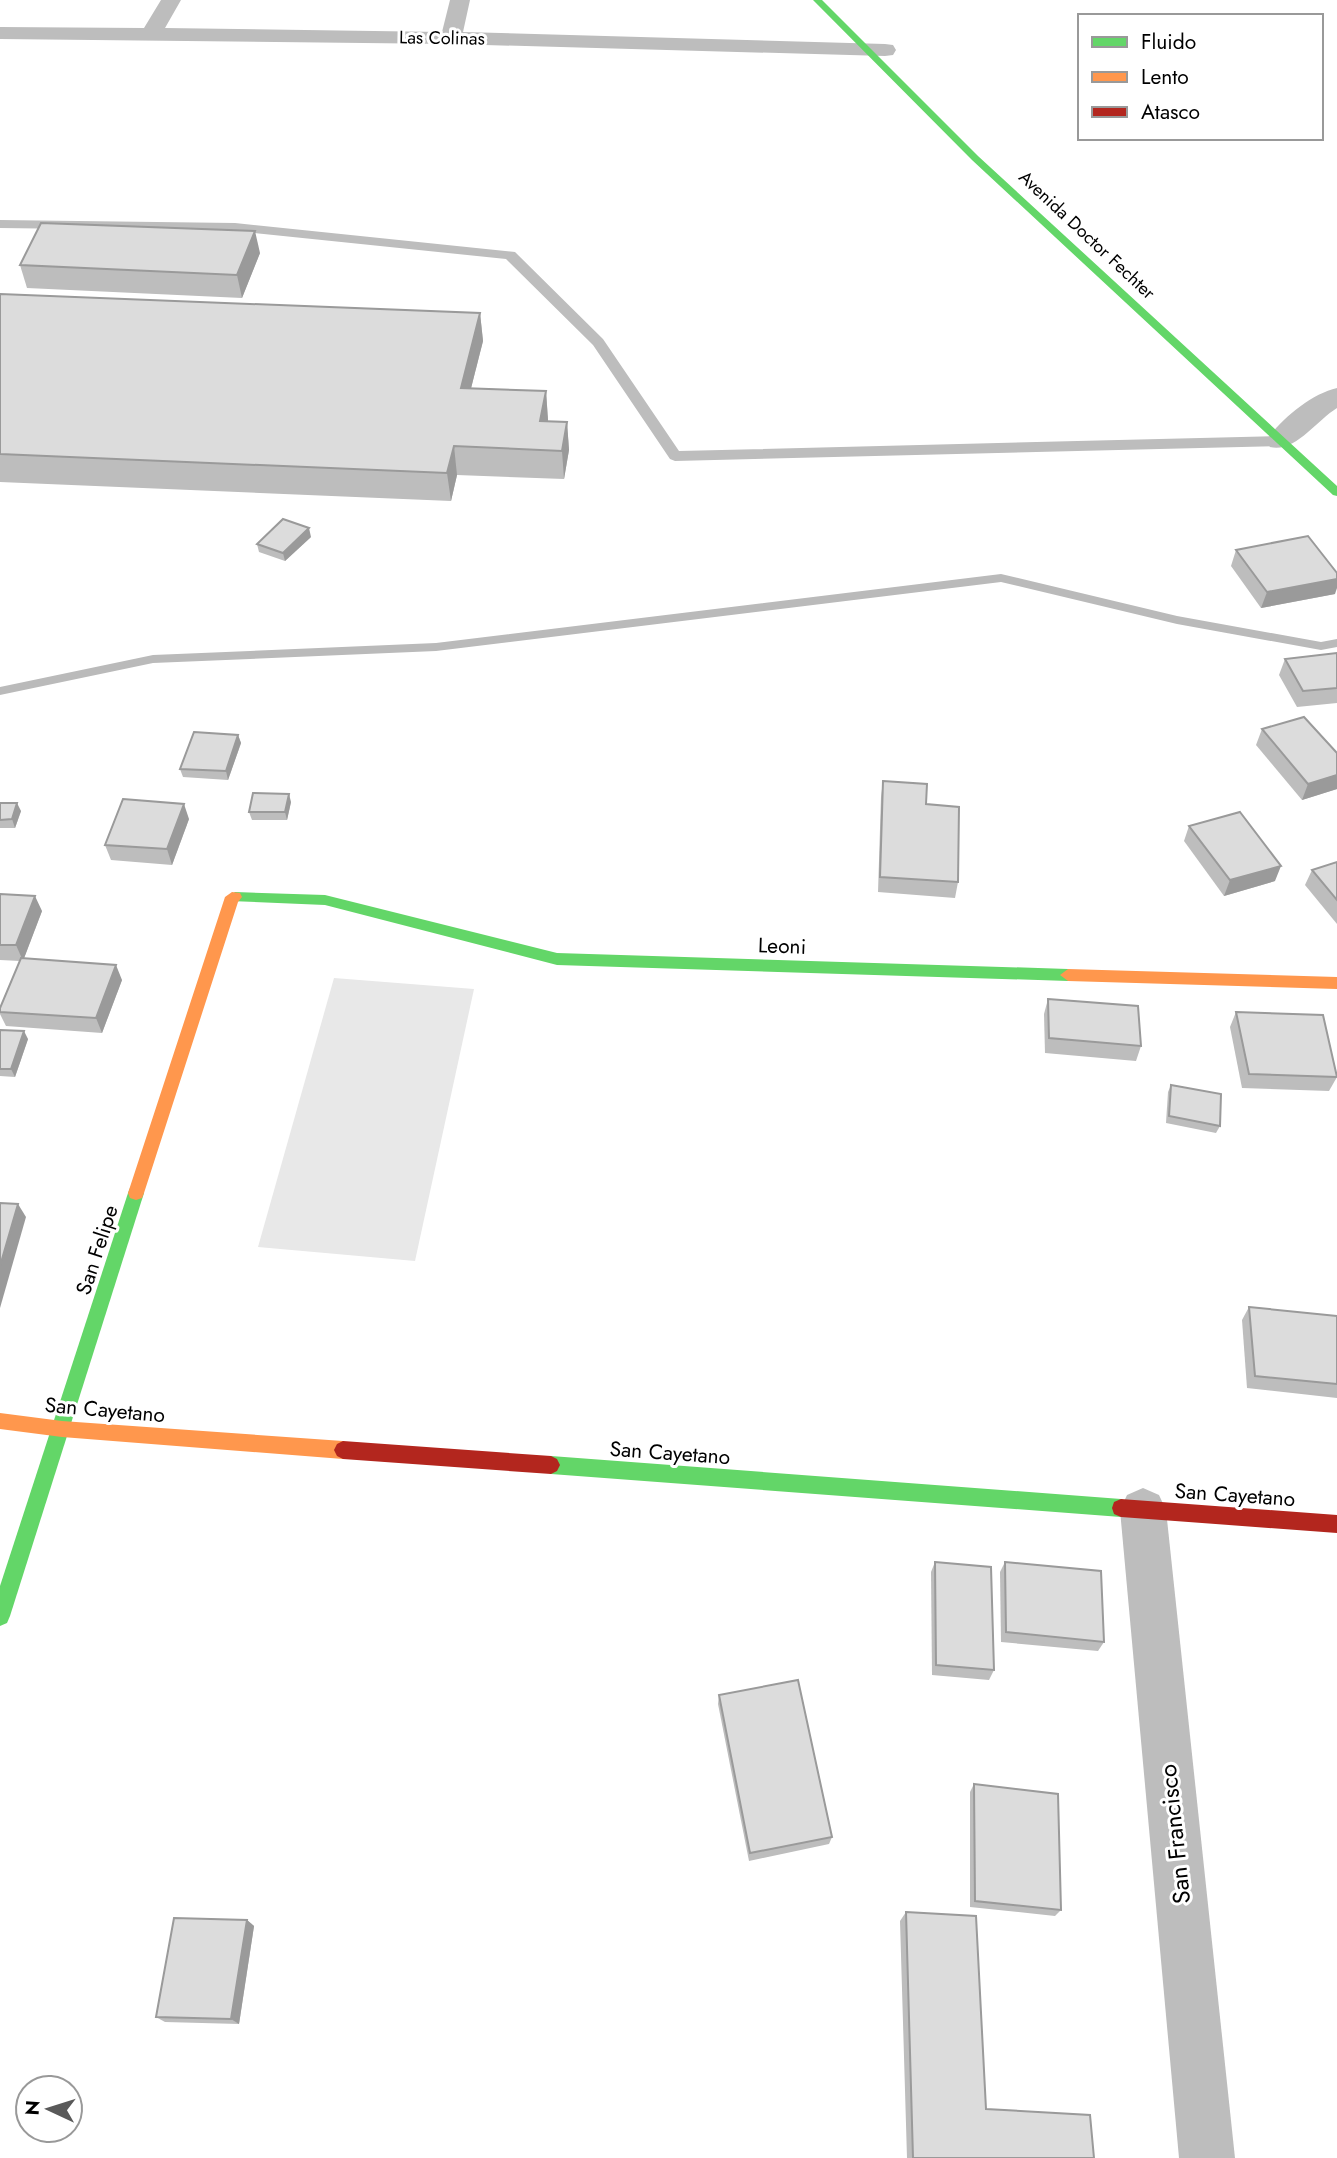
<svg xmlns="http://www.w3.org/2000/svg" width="1337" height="2158" font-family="Jost,sans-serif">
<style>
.green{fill:#e8e8e8}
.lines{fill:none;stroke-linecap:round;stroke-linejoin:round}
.stream{fill:#bababa;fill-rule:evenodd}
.lane{fill:#bdbdbd;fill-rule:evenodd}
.street{fill:#bdbdbd;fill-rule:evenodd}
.fast{fill:#63d668;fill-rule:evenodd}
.slow{fill:#ff974d;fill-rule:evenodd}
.jam{fill:#b3261e;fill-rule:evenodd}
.wall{fill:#bdbdbd}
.shaded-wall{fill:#9a9a9a}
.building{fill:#dcdcdc;stroke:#9a9a9a;stroke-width:2}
.labels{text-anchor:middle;stroke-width:6;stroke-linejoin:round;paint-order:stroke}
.far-street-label{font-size:18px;fill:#000;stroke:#fff}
.street-label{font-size:21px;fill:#000;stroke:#fff}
.near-street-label{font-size:24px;fill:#000;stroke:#fff}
</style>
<rect width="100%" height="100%" fill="#fff"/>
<polygon class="green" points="334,978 474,989 415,1261 258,1247"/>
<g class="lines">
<polygon class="stream" points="1001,574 1177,616 1321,642 1337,639 1337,647 1321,650 1177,624 1001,582 436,651 153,663 0,695 0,687 153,655 436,643"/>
<polygon class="lane" points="0,220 235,223 515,252 603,339 679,451 1280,436 1288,441 1280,446 675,461 670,459 593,345 506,259 235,231 0,228"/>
<g class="street">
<polygon points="161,0 181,0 165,28 442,32 450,0 470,0 463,32 885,44 893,45 896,50 893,55 885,56 451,44 0,39 0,27 144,28"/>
<path d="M1337 388V408C1316 421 1295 453 1270 447L1266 441C1281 419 1311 394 1337 388Z"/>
<polygon points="1143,1488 1159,1495 1166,1510 1235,2158 1179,2158 1120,1510 1127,1495"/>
</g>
<g class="fast">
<polygon points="813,0 822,0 978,156 1337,486 1337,496 1333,495 972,160"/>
<polygon points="235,892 325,895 557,953 1068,969 1076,975 1068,981 557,965 325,905 230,901 228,897"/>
<polygon points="136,1186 142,1188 144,1193 10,1616 7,1623 0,1626 0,1586 128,1193 130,1188"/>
<polygon points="551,1456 1121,1499 1128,1502 1130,1508 1128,1514 1121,1517 551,1474 545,1471 542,1465 545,1459"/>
</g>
<g class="slow">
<polygon points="232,892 240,893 242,897 238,902 144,1193 142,1198 136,1200 130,1198 128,1193 225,897"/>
<polygon points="1068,969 1337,977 1337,989 1068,981 1060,975"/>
<polygon points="0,1413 62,1421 343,1441 349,1444 352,1450 349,1456 343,1459 62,1437 0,1429"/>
</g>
<g class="jam">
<polygon points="343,1441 551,1456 557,1459 560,1465 557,1471 551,1474 343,1459 337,1456 334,1450 337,1444"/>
<polygon points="1121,1499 1337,1515 1337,1533 1121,1517 1114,1514 1112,1508 1114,1502"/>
</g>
</g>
<g class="wall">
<polygon points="260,253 242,298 27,288 20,265"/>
<polygon points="0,294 480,313 483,341 471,388 546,391 548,421 567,422 569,450 564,479 457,475 451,501 0,482"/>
<polygon points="311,537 285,561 259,552 257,544"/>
<polygon points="1236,550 1335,594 1261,608 1231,566"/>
<polygon points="1337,653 1337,703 1297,707 1279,675 1285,659"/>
<polygon points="1262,729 1337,753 1337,789 1302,800 1256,745"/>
<polygon points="238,735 241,743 228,780 183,777 180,769"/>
<polygon points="883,781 926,804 958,882 955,898 878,892 881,797"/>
<polygon points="291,802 287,820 252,820 249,812"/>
<polygon points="0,803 21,811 15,828 0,828"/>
<polygon points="189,819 172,865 111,860 105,845"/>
<polygon points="1189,826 1275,881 1224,896 1184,841"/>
<polygon points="1337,862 1337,924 1305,885 1312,870"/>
<polygon points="0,894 42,911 24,958 122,980 102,1033 6,1026 0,1014 0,1008 20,961 0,960"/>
<polygon points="1048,999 1141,1046 1136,1061 1045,1053 1044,1014"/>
<polygon points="1236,1012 1337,1077 1329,1091 1242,1088 1230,1027"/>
<polygon points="0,1030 28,1039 15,1077 0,1076"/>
<polygon points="1171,1085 1220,1126 1216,1133 1166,1123 1168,1092"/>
<polygon points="1249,1307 1337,1316 1337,1398 1247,1388 1242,1320"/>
<polygon points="935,1562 994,1670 989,1680 932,1675 931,1572"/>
<polygon points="1005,1562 1104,1642 1098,1651 1001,1642 1000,1572"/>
<polygon points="719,1695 832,1837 829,1844 749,1861 718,1704"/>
<polygon points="974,1784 1061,1910 1055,1916 970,1907 970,1792"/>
<polygon points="906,1912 986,2109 1094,2158 907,2158 900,1921"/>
<polygon points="247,1920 254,1926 239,2024 165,2022 156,2017"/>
</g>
<g class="shaded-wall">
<polygon points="255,231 260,253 242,298 237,275"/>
<polygon points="480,313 483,341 464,416 461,388"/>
<polygon points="546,391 548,420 542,449 540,421"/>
<polygon points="567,422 569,450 564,479 562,451"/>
<polygon points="454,446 457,475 451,501 447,473"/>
<polygon points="309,528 311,537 285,561 283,553"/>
<polygon points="1337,579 1337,588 1335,594 1261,608 1267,592"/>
<polygon points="238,735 241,743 228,780 226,771"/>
<polygon points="1337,775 1337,789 1302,800 1308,784"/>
<polygon points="289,794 291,802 287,820 285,812"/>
<polygon points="17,803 21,811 15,828 12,819"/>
<polygon points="184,804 189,819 172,865 167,849"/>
<polygon points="1281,866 1275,881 1224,896 1230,880"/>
<polygon points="35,896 42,911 23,961 16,945"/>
<polygon points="116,965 122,980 102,1033 96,1018"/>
<polygon points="24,1031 28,1039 15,1077 11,1069"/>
<polygon points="18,1204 26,1217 0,1308 0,1266"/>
<polygon points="247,1920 254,1926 239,2024 231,2019"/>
</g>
<g class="building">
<polygon points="41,223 255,231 237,275 20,265"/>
<polygon points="0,294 480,313 461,388 546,391 540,421 567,422 562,451 454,446 447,473 0,454"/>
<polygon points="283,519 309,528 283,553 257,544"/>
<polygon points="1308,536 1337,573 1337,579 1267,592 1236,550"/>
<polygon points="1337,653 1337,688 1303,691 1285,659"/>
<polygon points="1304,717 1337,753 1337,775 1308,784 1262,729"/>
<polygon points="194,732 238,735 226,771 180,769"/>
<polygon points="883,781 927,784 926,804 959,807 958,882 880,877"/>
<polygon points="253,793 289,794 285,812 249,812"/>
<polygon points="123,799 184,804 167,849 105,845"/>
<polygon points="0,803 17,803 12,819 0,820"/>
<polygon points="1240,812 1281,866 1230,880 1189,826"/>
<polygon points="1337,862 1337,900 1312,870"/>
<polygon points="0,894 35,896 16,945 0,945"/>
<polygon points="21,958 116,965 96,1018 0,1012 0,1008"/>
<polygon points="1048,999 1138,1006 1141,1046 1049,1038"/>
<polygon points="1236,1012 1323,1015 1337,1077 1249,1074"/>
<polygon points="0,1030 24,1031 11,1069 0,1069"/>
<polygon points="1171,1085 1221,1094 1220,1126 1169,1116"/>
<polygon points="0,1203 18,1204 0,1266"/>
<polygon points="1249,1307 1337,1316 1337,1384 1255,1376"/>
<polygon points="935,1562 991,1567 994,1670 936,1665"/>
<polygon points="1005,1562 1101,1571 1104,1642 1006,1632"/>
<polygon points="798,1680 832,1837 750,1853 719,1695"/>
<polygon points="974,1784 1058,1794 1061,1910 975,1901"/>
<polygon points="906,1912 976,1916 986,2109 1090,2115 1094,2158 913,2158"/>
<polygon points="174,1918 247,1920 231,2019 156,2017"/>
</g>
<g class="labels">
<g class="far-street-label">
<text transform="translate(442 38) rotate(1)" y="6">Las Colinas</text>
<text transform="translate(1087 235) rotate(43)" y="6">Avenida Doctor Fechter</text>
</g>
<g class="street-label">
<text transform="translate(782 946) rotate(2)" y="7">Leoni</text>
<text transform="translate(97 1250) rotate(-72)" y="7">San Felipe</text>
<text transform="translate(105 1410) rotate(5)" y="7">San Cayetano</text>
<text transform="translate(670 1453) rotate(4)" y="7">San Cayetano</text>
<text transform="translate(1235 1495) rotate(4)" y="7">San Cayetano</text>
</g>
<g class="near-street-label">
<text transform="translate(1175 1834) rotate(-96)" y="8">San Francisco</text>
</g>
</g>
<rect x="1078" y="14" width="245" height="126" fill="#ffffff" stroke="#999999" stroke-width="2"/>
<rect x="1092" y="37" width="35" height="10" fill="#63d668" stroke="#999999" stroke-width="2"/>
<text x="1141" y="49" font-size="21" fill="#000000">Fluido</text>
<rect x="1092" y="72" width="35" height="10" fill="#ff974d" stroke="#999999" stroke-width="2"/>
<text x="1141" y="84" font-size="21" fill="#000000">Lento</text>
<rect x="1092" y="107" width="35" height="10" fill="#b3261e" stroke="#999999" stroke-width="2"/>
<text x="1141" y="119" font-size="21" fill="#000000">Atasco</text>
<g transform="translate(49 2109) rotate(274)"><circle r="33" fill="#ffffff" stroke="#999999" stroke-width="2"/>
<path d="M0-5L12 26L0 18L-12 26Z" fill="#595959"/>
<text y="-10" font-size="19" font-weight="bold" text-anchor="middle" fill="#000000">N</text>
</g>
</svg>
